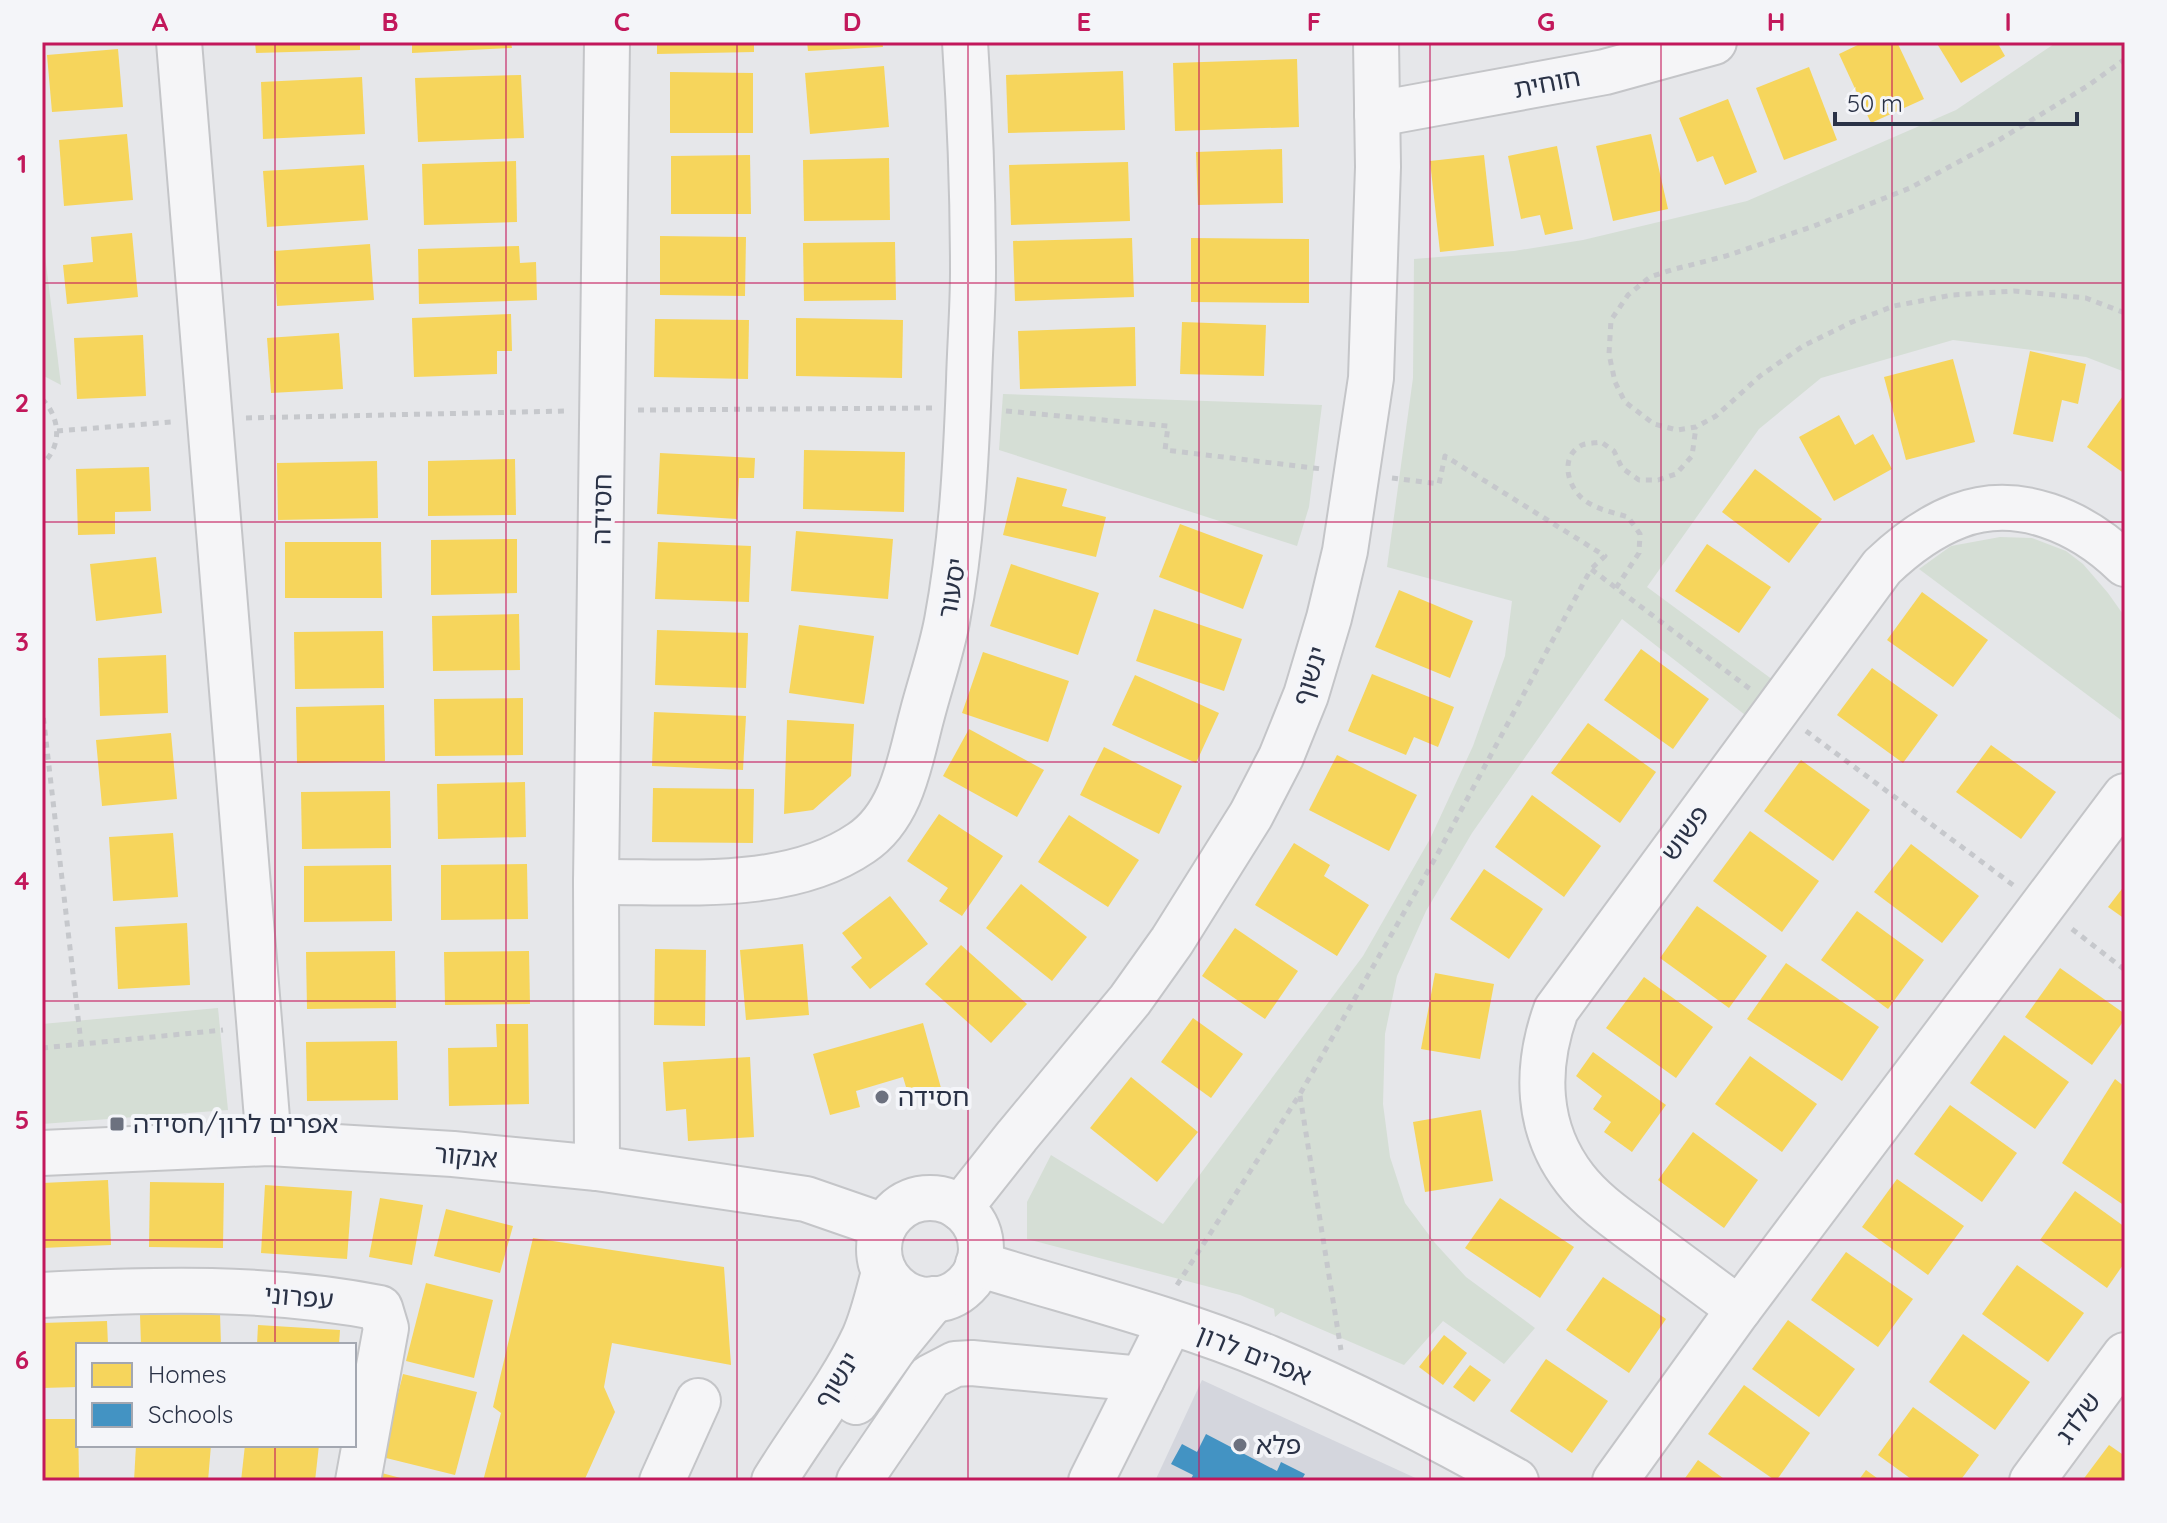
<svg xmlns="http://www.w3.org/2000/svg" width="2167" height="1523" font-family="Quicksand,'Noto Sans Hebrew',sans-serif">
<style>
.built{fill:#d4d6dd}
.green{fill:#d5ded5}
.homes{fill:#f6d55c}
.schools{fill:#4393c3}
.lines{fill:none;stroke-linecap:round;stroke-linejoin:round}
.minor-casing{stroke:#c4c5c8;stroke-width:48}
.path{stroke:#c6c8cc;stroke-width:5;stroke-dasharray:6 6;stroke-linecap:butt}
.minor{stroke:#f5f5f7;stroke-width:44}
.grid{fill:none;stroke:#c2185b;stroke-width:2;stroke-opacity:0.55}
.poi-dot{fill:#6c717f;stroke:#f4f5f9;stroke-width:3}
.labels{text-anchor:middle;stroke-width:8;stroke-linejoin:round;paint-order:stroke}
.street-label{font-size:26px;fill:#2a3246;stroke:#f4f5f9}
.poi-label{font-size:26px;fill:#2a3246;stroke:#f4f5f9;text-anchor:start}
.neatline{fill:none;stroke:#c2185b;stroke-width:3}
.grid-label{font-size:26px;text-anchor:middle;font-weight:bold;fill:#c2185b}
</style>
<rect width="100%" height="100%" fill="#e6e7ea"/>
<polygon class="built" points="1202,1380 1422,1481 1155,1481"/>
<g class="green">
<polygon points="2057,42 2125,42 2125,372 2086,357 1953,340 1821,378 1759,429 1647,587 1773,680 1749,718 1622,619 1472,833 1426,911 1397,976 1385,1034 1383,1104 1390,1157 1405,1203 1435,1243 1466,1277 1535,1328 1504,1364 1443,1321 1404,1365 1281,1312 1275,1317 1274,1309 1240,1295 1027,1239 1027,1202 1051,1155 1163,1224 1363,956 1430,839 1473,746 1505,656 1512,601 1387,567 1413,378 1414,259 1514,251 1583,240 1747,201 1956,110"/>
<polygon points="42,231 61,385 42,375"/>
<polygon points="1003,394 1322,405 1309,507 1297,546 999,450"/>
<polygon points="2000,537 2032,538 2066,551 2083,564 2108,593 2125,617 2125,723 1919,569 1951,546"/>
<polygon points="218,1008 228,1110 42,1124 42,1024"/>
</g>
<g class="homes">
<polygon points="255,42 360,42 360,50 256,53"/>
<polygon points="412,42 511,42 512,48 412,53"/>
<polygon points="657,42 754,42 754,52 657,54"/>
<polygon points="807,42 882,42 883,47 808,51"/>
<polygon points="1864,42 1897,42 1924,99 1871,123 1839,54"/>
<polygon points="1936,42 1997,42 2005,56 1961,83"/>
<polygon points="118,49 123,107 52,112 47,55"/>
<polygon points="1297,59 1299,127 1175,131 1173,63"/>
<polygon points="884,66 889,127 810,134 805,73"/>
<polygon points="1809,67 1837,140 1784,160 1756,88"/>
<polygon points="1123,71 1125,130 1008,133 1006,75"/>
<polygon points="670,72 753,73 753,133 670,133"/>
<polygon points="521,75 524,138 418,142 415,78"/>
<polygon points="362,77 365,134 263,139 261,82"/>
<polygon points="1728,99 1757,172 1725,185 1713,156 1697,162 1679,118"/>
<polygon points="127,134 133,200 64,206 59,140"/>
<polygon points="1651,134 1668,209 1613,221 1596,146"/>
<polygon points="1557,146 1573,229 1545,235 1540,215 1521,219 1508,156"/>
<polygon points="1282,149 1283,203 1198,205 1196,152"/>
<polygon points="750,155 751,214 671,214 671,156"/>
<polygon points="1484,155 1494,246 1440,252 1430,161"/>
<polygon points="889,158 890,220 804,221 803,160"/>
<polygon points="516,161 517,222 424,225 422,164"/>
<polygon points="1128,162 1130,221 1011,225 1009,165"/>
<polygon points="364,165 368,220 267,227 263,171"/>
<polygon points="132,233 138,297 67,304 63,265 93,262 91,237"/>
<polygon points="660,236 746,237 745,296 660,295"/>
<polygon points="1132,238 1134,297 1015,301 1013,241"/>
<polygon points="1191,238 1309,239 1309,303 1191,302"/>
<polygon points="895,242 896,300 804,301 803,243"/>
<polygon points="370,244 374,300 277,306 274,251"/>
<polygon points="519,246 520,263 536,262 537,300 419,304 418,249"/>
<polygon points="511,314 512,351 497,351 497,374 414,377 412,318"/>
<polygon points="796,318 903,320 902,378 796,376"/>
<polygon points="655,319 749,320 748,379 654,377"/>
<polygon points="1182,322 1266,325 1264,376 1180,374"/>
<polygon points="1135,327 1136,386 1020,389 1018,331"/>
<polygon points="339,333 343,389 271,393 267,338"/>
<polygon points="143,335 146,396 77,399 74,338"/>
<polygon points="2030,351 2086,364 2078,404 2062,400 2053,442 2013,434"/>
<polygon points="1953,359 1975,442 1906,460 1884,377"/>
<polygon points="2125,393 2125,474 2087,447"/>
<polygon points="1839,415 1855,445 1873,434 1892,469 1834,501 1799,437"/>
<polygon points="804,450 905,452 904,512 803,509"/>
<polygon points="660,453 755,458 754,478 739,478 737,519 657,514"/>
<polygon points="515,459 516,515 428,516 428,461"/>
<polygon points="377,461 378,518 278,520 277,463"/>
<polygon points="149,467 151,511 115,512 115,534 78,535 76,469"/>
<polygon points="1755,469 1822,519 1789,563 1722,512"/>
<polygon points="1017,477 1067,489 1062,506 1106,517 1096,557 1003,535"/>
<polygon points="1180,524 1263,555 1243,609 1159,577"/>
<polygon points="796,531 893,539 888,599 791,591"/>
<polygon points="517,539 517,593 431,595 431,540"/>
<polygon points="285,542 381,542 382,598 285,598"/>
<polygon points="658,542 751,546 749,602 655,599"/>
<polygon points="1707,544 1771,587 1739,633 1675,591"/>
<polygon points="156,557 162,613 96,621 90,564"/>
<polygon points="1011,564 1099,593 1078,655 990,626"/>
<polygon points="1399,590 1473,621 1450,678 1375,647"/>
<polygon points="1922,592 1988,640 1953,687 1887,640"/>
<polygon points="1154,609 1242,639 1224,691 1136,661"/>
<polygon points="519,614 520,670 433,671 432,616"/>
<polygon points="799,625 874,636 864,704 789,693"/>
<polygon points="657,630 748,633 746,688 655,685"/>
<polygon points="383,631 384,688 295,689 294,632"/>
<polygon points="1641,649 1709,699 1673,749 1604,700"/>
<polygon points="983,652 1069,681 1048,742 962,713"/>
<polygon points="166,655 168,713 100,716 98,658"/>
<polygon points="1872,668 1938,715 1903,763 1837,715"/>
<polygon points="1372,674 1454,707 1438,747 1414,737 1406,755 1348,731"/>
<polygon points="1135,675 1219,713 1196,763 1112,725"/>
<polygon points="523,698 523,755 435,756 434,699"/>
<polygon points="384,705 385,761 297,763 296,707"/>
<polygon points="654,712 746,716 743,770 652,766"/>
<polygon points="787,720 854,724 851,776 813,810 784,814"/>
<polygon points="1588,723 1656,772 1620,823 1551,773"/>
<polygon points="969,729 1044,770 1017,817 943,776"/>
<polygon points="171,733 177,799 102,806 96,740"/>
<polygon points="1991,745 2056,792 2021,839 1956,792"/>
<polygon points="1104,747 1182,786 1159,834 1080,795"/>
<polygon points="1337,755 1417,795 1389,851 1309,810"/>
<polygon points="1801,760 1870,810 1833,861 1764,811"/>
<polygon points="525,782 526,837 438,839 437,784"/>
<polygon points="653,788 754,789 753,843 652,842"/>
<polygon points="390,791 391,848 302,849 301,792"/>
<polygon points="1532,795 1601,846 1564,897 1495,847"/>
<polygon points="939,814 1003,856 962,916 939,901 948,888 907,861"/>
<polygon points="1069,815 1139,860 1108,907 1038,862"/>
<polygon points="1750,831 1819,881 1782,932 1713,881"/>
<polygon points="173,833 178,897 113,901 109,837"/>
<polygon points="1294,843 1330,865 1324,876 1369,905 1337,956 1255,905"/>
<polygon points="1911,844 1979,896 1942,943 1874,892"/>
<polygon points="527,864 528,919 441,920 441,865"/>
<polygon points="391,865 392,921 304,922 304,866"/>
<polygon points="1484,869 1543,909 1509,959 1450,919"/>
<polygon points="1021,884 1087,937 1052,981 986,928"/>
<polygon points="2125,885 2125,919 2108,907"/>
<polygon points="890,896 928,944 870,989 851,967 862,958 842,933"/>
<polygon points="1697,906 1767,956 1729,1008 1660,958"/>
<polygon points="1857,911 1924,960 1888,1009 1821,960"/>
<polygon points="187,923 190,985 118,989 115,927"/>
<polygon points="1235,928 1298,971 1265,1019 1202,976"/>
<polygon points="803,944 809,1015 746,1020 740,950"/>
<polygon points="961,945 1027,1004 991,1043 925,984"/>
<polygon points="655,949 706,950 705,1026 654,1025"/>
<polygon points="395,951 396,1008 307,1009 306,952"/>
<polygon points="529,951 530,1004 445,1005 444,952"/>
<polygon points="1786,963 1879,1027 1842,1081 1747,1019"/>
<polygon points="2060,968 2125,1014 2125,1019 2092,1065 2025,1017"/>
<polygon points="1435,973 1494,984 1480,1059 1421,1049"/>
<polygon points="1644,977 1713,1027 1676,1078 1606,1028"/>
<polygon points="1193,1018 1243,1054 1211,1098 1161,1062"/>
<polygon points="923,1023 941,1088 909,1097 903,1077 856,1091 860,1107 830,1115 813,1054"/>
<polygon points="496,1024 528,1024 529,1104 449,1106 448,1048 497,1047"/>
<polygon points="2004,1035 2069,1082 2035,1129 1970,1083"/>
<polygon points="397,1041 398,1100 307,1101 306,1042"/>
<polygon points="1593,1052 1666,1105 1632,1152 1604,1132 1611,1122 1593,1109 1602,1096 1576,1076"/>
<polygon points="1750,1056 1817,1104 1782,1152 1715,1104"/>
<polygon points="750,1057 754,1137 688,1141 686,1109 666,1111 663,1062"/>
<polygon points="1131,1077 1198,1132 1157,1182 1090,1128"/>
<polygon points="2115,1079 2125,1087 2125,1206 2062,1163"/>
<polygon points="1950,1105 2017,1153 1982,1202 1914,1154"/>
<polygon points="1481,1110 1493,1181 1425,1192 1413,1122"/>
<polygon points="1693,1132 1758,1180 1724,1228 1658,1180"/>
<polygon points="1897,1179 1964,1226 1928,1275 1862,1227"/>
<polygon points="108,1180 111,1245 42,1248 42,1183"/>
<polygon points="150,1182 224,1183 223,1248 149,1247"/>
<polygon points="265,1185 352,1191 347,1259 261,1253"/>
<polygon points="2075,1191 2125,1227 2125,1262 2107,1288 2040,1240"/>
<polygon points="380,1198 423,1205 412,1265 369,1257"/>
<polygon points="1500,1198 1574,1247 1540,1298 1465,1248"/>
<polygon points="446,1209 513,1226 500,1273 434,1256"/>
<polygon points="533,1238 724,1267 731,1365 612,1343 604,1387 615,1412 584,1481 483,1481 501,1413 493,1407"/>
<polygon points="1846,1252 1913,1299 1878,1347 1811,1300"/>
<polygon points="2017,1265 2084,1313 2048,1362 1982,1314"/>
<polygon points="1603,1277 1666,1319 1629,1373 1566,1330"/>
<polygon points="426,1283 493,1300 474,1378 406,1361"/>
<polygon points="220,1314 221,1345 141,1345 140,1315"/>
<polygon points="1788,1320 1855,1369 1819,1417 1752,1369"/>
<polygon points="107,1321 108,1345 78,1345 78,1387 42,1388 42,1323"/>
<polygon points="258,1325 340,1330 339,1345 257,1345"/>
<polygon points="1963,1334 2030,1382 1995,1430 1929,1382"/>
<polygon points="1444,1335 1467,1353 1443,1385 1419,1367"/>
<polygon points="1546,1359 1608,1401 1572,1453 1510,1411"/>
<polygon points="1470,1365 1491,1380 1474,1402 1453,1387"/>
<polygon points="403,1374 477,1392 455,1475 382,1457"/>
<polygon points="1744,1385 1810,1433 1776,1481 1708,1434"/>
<polygon points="1913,1407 1979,1455 1960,1481 1914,1481 1878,1455"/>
<polygon points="42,1419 78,1419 79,1481 42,1481"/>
<polygon points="136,1445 211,1445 208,1481 134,1481"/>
<polygon points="245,1445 319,1445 315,1481 241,1481"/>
<polygon points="2109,1445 2125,1456 2125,1481 2082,1481"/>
<polygon points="1698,1460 1727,1481 1683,1481"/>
<polygon points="1866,1470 1881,1481 1858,1481"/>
<polygon points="378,1472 408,1480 408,1481 376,1481"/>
</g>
<polygon class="schools" points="1206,1434 1277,1471 1281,1462 1305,1474 1301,1481 1190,1481 1193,1475 1171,1464 1182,1444 1197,1452"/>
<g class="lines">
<defs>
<g id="minor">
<polyline points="179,42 269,1143"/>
<polyline points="1377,114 1605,72 1714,42"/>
<path d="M2125 564C2082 522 2018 493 1958 516 1929 527 1904 546 1882 567L1556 1010C1535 1068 1536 1129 1575 1179 1595 1205 1624 1223 1650 1243 1680 1265 1709 1287 1739 1309L2125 796"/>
<path d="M596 882C682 881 788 893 861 843 903 815 910 759 922 715 930 684 941 653 947 621 962 541 966 462 969 381 970 344 973 308 973 272 973 195 970 118 965 42"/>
<polyline points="42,1153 269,1143 453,1154 597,1168 806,1199 884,1226"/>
<polyline points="597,1168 596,882 607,42"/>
<circle cx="930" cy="1249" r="51"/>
<polyline points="960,1208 1017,1136 1130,1000 1172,941 1251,815 1281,757 1306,695 1329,618 1345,551 1371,378 1378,167 1376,42"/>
<path d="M978 1264C1075 1294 1176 1319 1269 1358 1354 1394 1436 1436 1516 1481"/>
<path d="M42 1295C155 1289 268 1286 380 1308L386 1328 358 1481"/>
<polyline points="856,1402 897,1344 934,1299"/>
<polyline points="662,1481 698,1401"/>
<path d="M774 1481C803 1433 840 1388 864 1337 873 1317 878 1294 884 1272"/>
<polyline points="859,1481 930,1377 955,1364 972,1363 1142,1379"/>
<polyline points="1091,1481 1170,1323"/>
<polyline points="1615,1481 1739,1309"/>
<polyline points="2032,1481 2125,1355"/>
</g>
</defs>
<use href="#minor" class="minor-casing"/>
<g class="path">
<polyline points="2125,59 2089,85 1999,140 1910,188 1814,226 1726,256 1671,270 1650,277 1628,295 1611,320 1609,354 1615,382 1625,402 1654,424 1677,430 1696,427 1716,416 1760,376 1803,346 1852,322 1894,306 1952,295 2014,291 2086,298 2125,313"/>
<path d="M42 399C60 417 63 446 42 464"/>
<polyline points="638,410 932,408"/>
<polyline points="1006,411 1168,426 1165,450 1322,469"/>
<polyline points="246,418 568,411"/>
<polyline points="57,431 172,422"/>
<polyline points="1392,478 1439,484 1445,456 1605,556 1591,569"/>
<path d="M1616 588 1639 553 1640 534 1628 517C1615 513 1599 510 1587 502 1568 490 1558 457 1582 445 1587 443 1596 443 1601 442L1614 451 1622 468 1639 480H1658L1676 474 1692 456 1696 427"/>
<polyline points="42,706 81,1043"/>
<polyline points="1806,731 2013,885"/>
<polyline points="2072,929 2125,970"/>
<polyline points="42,1048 223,1030"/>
<polyline points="1300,1096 1341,1350"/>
<polyline points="1177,1285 1300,1094 1437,855 1591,569 1750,689"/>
</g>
<use href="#minor" class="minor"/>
</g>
<path class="grid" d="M275 42V1345M506 42V1481M737 42V1481M968 42V1481M1199 42V1481M1430 42V1481M1661 42V1481M1892 42V1481M42 283H2125M42 522H2125M42 762H2125M42 1001H2125M42 1240H2125M275 1445V1481"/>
<g class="poi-dot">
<circle cx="882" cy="1097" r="8"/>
<rect x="109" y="1116" width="16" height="16" rx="4"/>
<circle cx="1240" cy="1445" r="8"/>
</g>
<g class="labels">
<g class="street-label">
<text transform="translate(1547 83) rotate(-11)" y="9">חוחית</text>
<text transform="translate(602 509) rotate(-89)" y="9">חסידה</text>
<text transform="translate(952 588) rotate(-80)" y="9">יסעור</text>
<text transform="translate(1310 676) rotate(-72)" y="9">ינשוף</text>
<text transform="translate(1685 833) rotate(-54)" y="9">פשוש</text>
<text transform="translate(466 1156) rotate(5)" y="9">אנקור</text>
<text transform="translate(299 1297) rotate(5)" y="9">עפרוני</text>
<text transform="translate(1254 1355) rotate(22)" y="9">אפרים לרון</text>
<text transform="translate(837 1380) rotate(-58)" y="9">ינשוף</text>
<text transform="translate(2078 1418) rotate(-54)" y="9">שלדג</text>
</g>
<g class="poi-label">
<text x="898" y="1106">חסידה</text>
<text x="133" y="1133">אפרים לרון/חסידה</text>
<text x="1256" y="1454">פלא</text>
</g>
</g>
<rect width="2167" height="1523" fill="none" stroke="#f4f5f9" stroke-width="88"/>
<rect x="76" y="1343" width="280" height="104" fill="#f4f5f9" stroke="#a3a7b1" stroke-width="2"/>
<rect x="92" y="1363" width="40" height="24" fill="#f6d55c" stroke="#a3a7b1" stroke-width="2"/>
<text x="148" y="1383" font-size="24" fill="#2a3246">Homes</text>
<rect x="92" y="1403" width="40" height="24" fill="#4393c3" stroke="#a3a7b1" stroke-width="2"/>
<text x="148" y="1423" font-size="24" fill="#2a3246">Schools</text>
<path d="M1835 112v12h242v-12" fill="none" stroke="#2a3246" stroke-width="4"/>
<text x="1847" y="112" font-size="24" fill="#2a3246" stroke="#f4f5f9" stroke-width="6" paint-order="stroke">50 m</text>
<rect x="44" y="44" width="2079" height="1435" class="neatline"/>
<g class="grid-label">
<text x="160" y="31">A</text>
<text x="390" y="31">B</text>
<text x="622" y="31">C</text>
<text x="852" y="31">D</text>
<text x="1084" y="31">E</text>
<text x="1314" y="31">F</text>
<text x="1546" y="31">G</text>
<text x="1776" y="31">H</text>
<text x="2008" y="31">I</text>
<text x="22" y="173">1</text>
<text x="22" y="412">2</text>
<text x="22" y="651">3</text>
<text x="22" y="890">4</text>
<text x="22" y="1129">5</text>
<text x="22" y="1369">6</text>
</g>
</svg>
